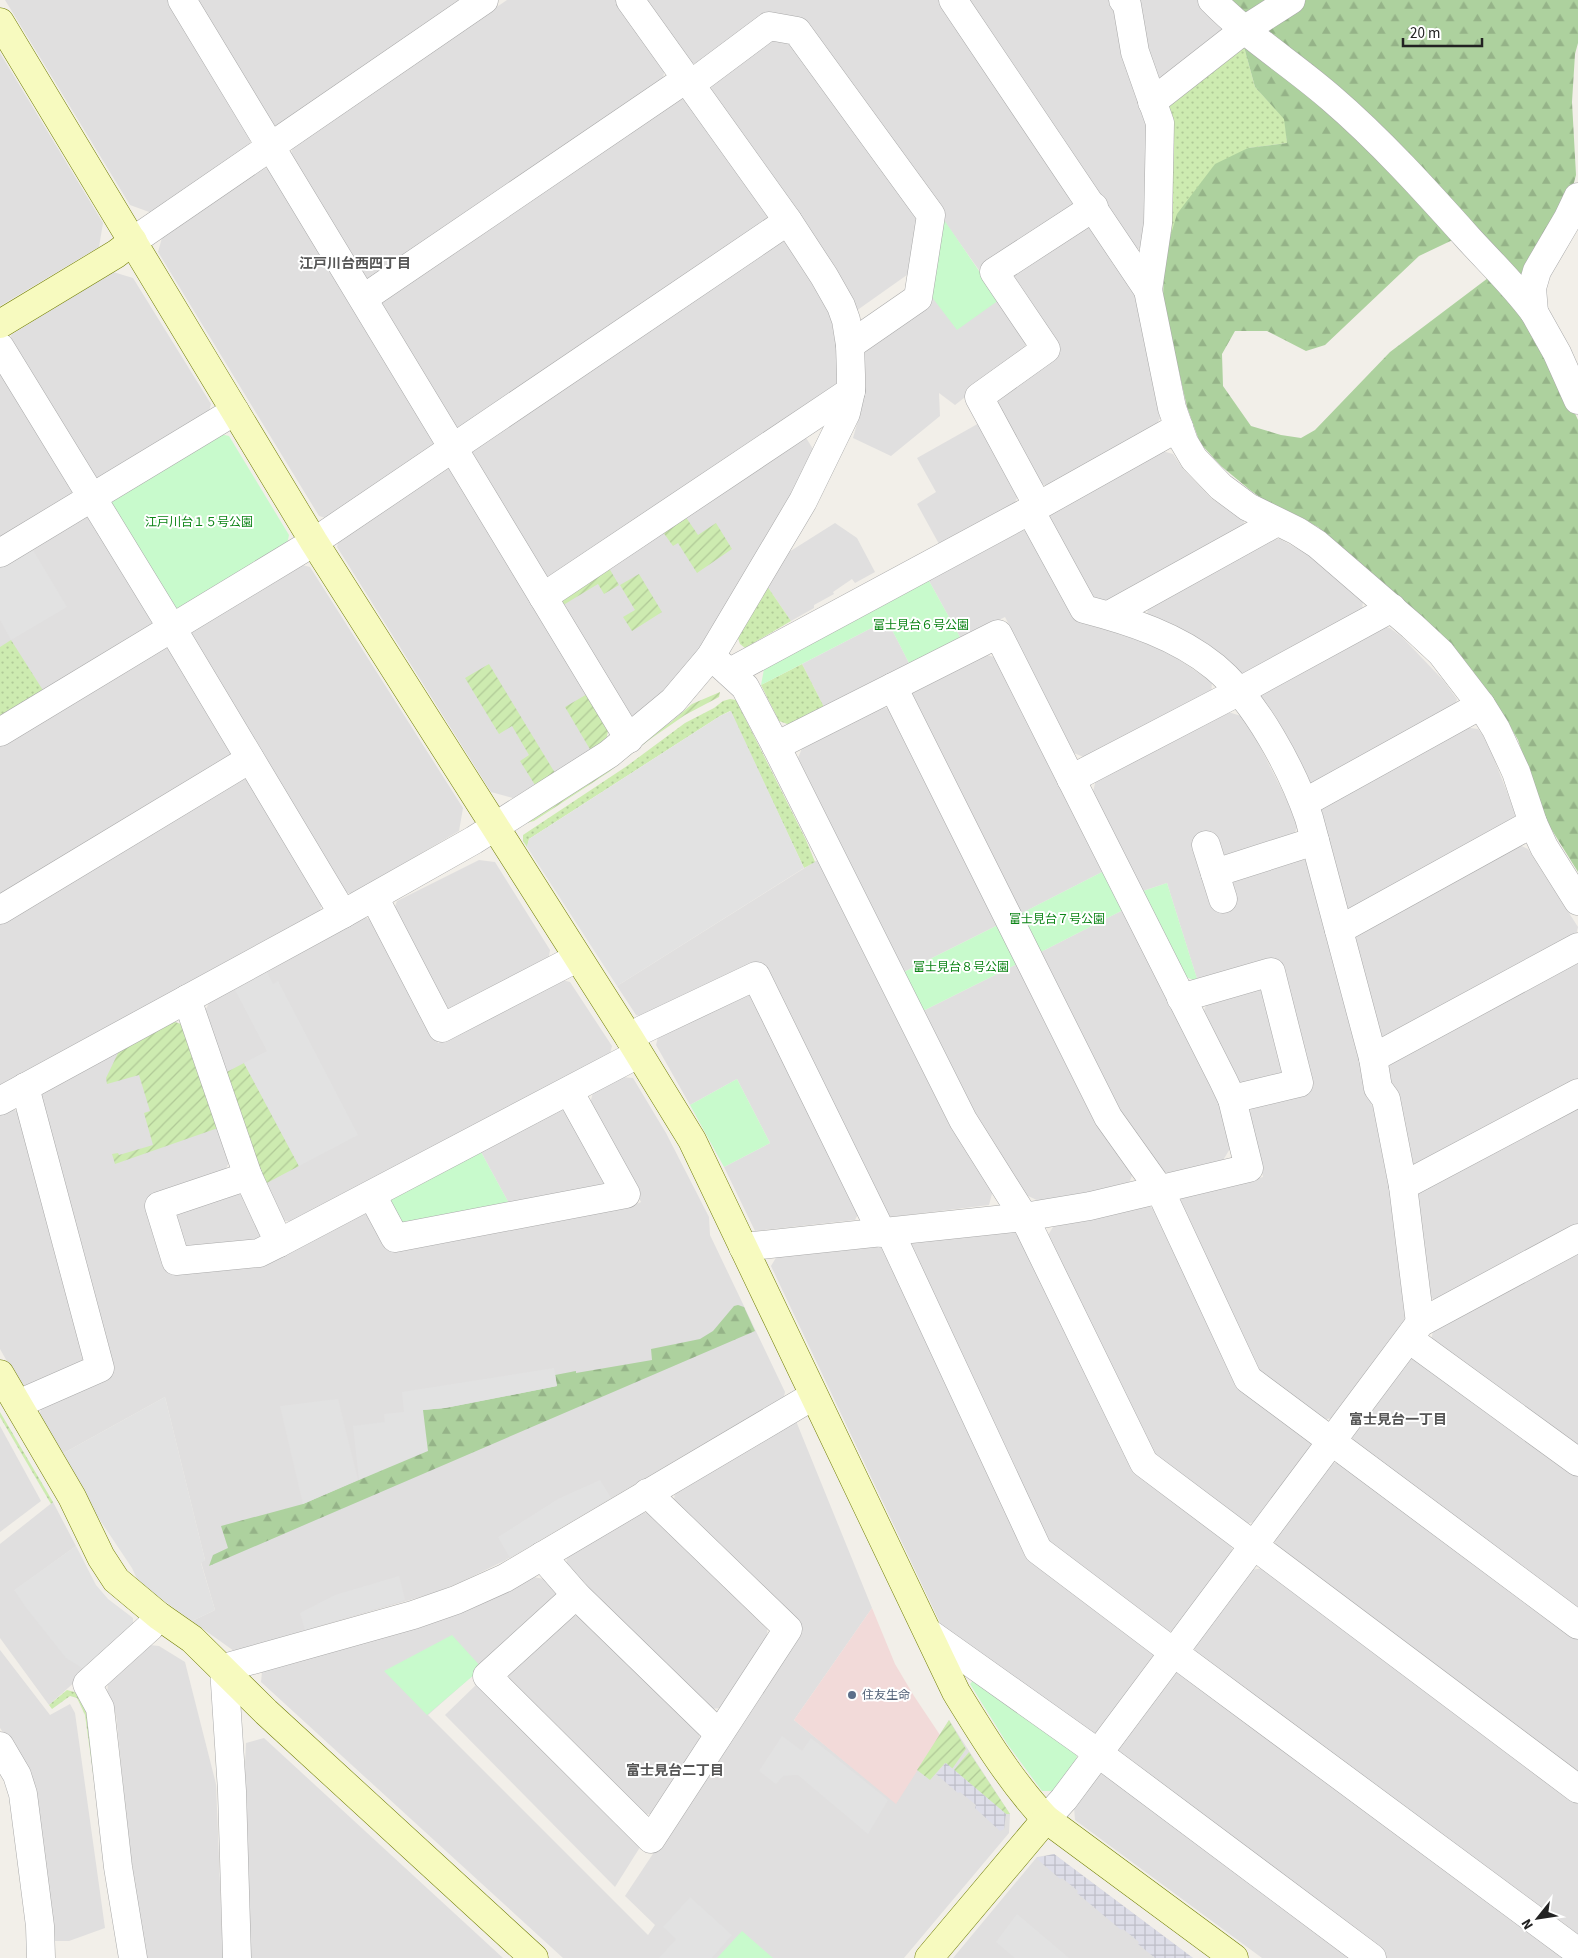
<svg xmlns="http://www.w3.org/2000/svg" width="1578" height="1958" font-family="'Source Sans 3','Noto Sans JP',sans-serif">
<style>
.residential{fill:#e0dfdf}
.commercial{fill:#f2dad9}
.grass{fill:url(#grass-dots)}
.forest{fill:url(#forest-firs)}
.park{fill:#c8facc}
.garden{fill:url(#garden-furrows)}
.parking{fill:#e2e2e2}
.plaza{fill:url(#plaza-grid)}
.lines{fill:none;stroke-linecap:round;stroke-linejoin:round}
.street-casing{stroke:#a9a9a9;stroke-width:29}
.secondary-casing{stroke:#707d05;stroke-width:29}
.street{stroke:#fff;stroke-width:28}
.secondary{stroke:#f7fabf;stroke-width:28}
.service-dot{fill:#5c6f8a;stroke:#fff;stroke-width:2}
.labels{text-anchor:middle;stroke-width:4;stroke-linejoin:round;paint-order:stroke}
.park-label{font-size:12px;fill:#0c8416;stroke:#fff}
.service-label{font-size:12px;fill:#4e5e75;stroke:#fff;text-anchor:start}
.neighbourhood-label{font-size:14px;font-weight:bold;fill:#555;stroke:#fff}
</style>
<defs>
<pattern id="grass-dots" width="8" height="8" patternUnits="userSpaceOnUse" patternTransform="scale(1.25)"><rect width="8" height="8" fill="#cdebb0"/><path d="M2 2h.1M6 6h.1" fill="none" stroke="#b0c997" stroke-width="1.8" stroke-linecap="round"/></pattern>
<pattern id="forest-firs" width="22" height="20" patternUnits="userSpaceOnUse" patternTransform="scale(1.25)"><rect width="22" height="20" fill="#add19e"/><path d="M5 1l3.5 6h-7zM16 11l3.5 6h-7z" fill="#95b388"/></pattern>
<pattern id="garden-furrows" width="10" height="10" patternUnits="userSpaceOnUse" patternTransform="scale(1.25)"><rect width="10" height="10" fill="#cdebb0"/><path d="M-1 1l2-2M0 10L10 0M9 11l2-2" fill="none" stroke="#b0c997"/></pattern>
<pattern id="plaza-grid" width="8" height="8" patternUnits="userSpaceOnUse" patternTransform="scale(1.25)"><rect width="8" height="8" fill="#dddde8"/><path d="M0 4h8M4 0v8" fill="none" stroke="#bdbdc7"/></pattern>
</defs>
<rect width="100%" height="100%" fill="#f2efe9"/>
<g class="residential">
<polygon points="5,0 174,0 253,130 249,146 152,213 130,205"/>
<polygon points="193,0 465,0 279,126 264,123"/>
<polygon points="507,0 618,0 665,66 662,86 374,282 359,278 289,161 293,146"/>
<polygon points="645,0 940,0 1073,197 1072,210 979,270 804,24 703,65 691,63"/>
<polygon points="968,0 1114,0 1151,125 1148,243 1136,250"/>
<polygon points="1135,0 1200,0 1230,32 1155,84"/>
<polygon points="773,36 793,39 922,218 914,270 856,311 711,91 712,80"/>
<polygon points="0,53 103,223 99,247 0,306"/>
<polygon points="673,97 687,100 768,212 765,227 465,430 449,428 377,307 380,296"/>
<polygon points="261,167 276,171 437,437 432,453 332,520 319,516 158,252 163,234"/>
<polygon points="1081,225 1093,228 1134,288 1160,418 1155,428 1049,486 1034,482 992,406 996,395 1058,352 1010,282 1012,270"/>
<polygon points="774,240 790,243 822,292 836,326 840,381 832,393 556,580 539,578 470,459 474,444"/>
<polygon points="113,272 133,278 211,404 207,419 104,482 90,478 10,348 11,335"/>
<polygon points="928,292 999,300 1026,337 1025,350 955,405 939,393 940,416 891,456 853,438 861,410 861,348"/>
<polygon points="0,365 75,487 73,501 0,545"/>
<polygon points="981,422 1020,492 1014,504 939,544 917,504 936,492 917,458"/>
<polygon points="803,433 818,457 713,631 686,669 637,717 622,713 559,608 562,593"/>
<polygon points="1162,451 1173,454 1183,469 1212,499 1244,519 1244,532 1112,604 1086,599 1047,524 1049,513"/>
<polygon points="440,466 458,469 589,693 595,749 513,798 491,792 337,547 341,533"/>
<polygon points="80,515 95,520 153,617 151,631 0,723 0,563"/>
<polygon points="835,523 857,538 875,572 855,583 852,579 833,592 834,594 814,605 814,608 791,621 767,586 789,552"/>
<polygon points="1019,529 1033,533 1112,628 1172,655 1212,682 1211,695 1086,758 1074,753 1005,617 961,639 928,579"/>
<polygon points="1280,539 1307,554 1363,600 1362,613 1248,677 1237,674 1147,617 1148,605 1268,540"/>
<polygon points="295,563 310,567 463,808 459,831 352,894 337,890 187,642 191,625"/>
<polygon points="887,620 910,665 825,709 802,664"/>
<polygon points="1378,625 1390,628 1402,637 1443,680 1457,699 1454,711 1315,786 1305,782 1258,701 1264,687"/>
<polygon points="158,645 174,649 232,747 229,762 0,900 0,741"/>
<polygon points="984,654 1000,659 1106,870 1018,915 910,699 912,691"/>
<polygon points="880,706 893,710 1000,924 904,972 798,758 803,746"/>
<polygon points="1228,712 1245,717 1289,804 1298,826 1292,838 1229,858 1218,851 1229,888 1235,875 1297,856 1310,863 1372,1106 1378,1104 1409,1309 1405,1321 1333,1418 1321,1420 1255,1371 1177,1207 1182,1197 1263,1177 1249,1113 1253,1105 1311,1091 1277,959 1198,982 1167,883 1143,891 1093,792 1096,779"/>
<polygon points="1463,727 1478,729 1487,741 1516,815 1511,827 1355,912 1344,909 1318,814 1323,803"/>
<polygon points="234,777 252,780 324,897 319,914 0,1088 0,920"/>
<polygon points="1517,844 1528,849 1578,927 1575,939 1388,1039 1377,1035 1354,942 1357,932"/>
<polygon points="819,859 993,1190 989,1205 891,1217 883,1212 760,963 647,1018 636,1015 617,986"/>
<polygon points="479,860 495,862 550,950 548,962 454,1012 441,1007 393,912 397,901"/>
<polygon points="1125,909 1214,1086 1231,1147 1222,1162 1173,1175 1158,1170 1116,1111 1037,954"/>
<polygon points="362,917 375,920 438,1043 558,979 570,982 612,1046 609,1058 291,1222 282,1220 263,1185 204,1013 210,1001"/>
<polygon points="1578,959 1578,1083 1419,1170 1408,1165 1386,1067 1392,1059"/>
<polygon points="1019,963 1134,1170 1128,1186 1041,1202 1026,1195 974,1114 923,1011"/>
<polygon points="1254,987 1266,993 1285,1066 1279,1078 1248,1087 1236,1081 1203,1013 1208,1000"/>
<polygon points="743,993 753,996 861,1209 855,1220 755,1231 724,1167 770,1143 737,1079 690,1105 656,1045 659,1033"/>
<polygon points="172,1021 184,1025 230,1160 225,1171 148,1199 168,1272 264,1262 361,1212 371,1216 387,1248 630,1207 641,1202 590,1104 593,1092 621,1077 633,1078 666,1133 709,1217 710,1235 785,1392 784,1397 504,1561 461,1582 434,1593 234,1651 192,1621 215,1610 201,1562 205,1560 165,1397 62,1454 39,1415 43,1403 112,1372 39,1104 43,1091"/>
<polygon points="1578,1105 1578,1223 1575,1228 1438,1301 1427,1296 1413,1201 1418,1189"/>
<polygon points="10,1108 23,1114 88,1356 83,1365 32,1388 20,1384 0,1349 0,1113"/>
<polygon points="559,1109 573,1113 608,1180 601,1192 511,1207 481,1152"/>
<polygon points="231,1190 244,1196 261,1232 257,1244 189,1251 182,1245 174,1217 181,1207"/>
<polygon points="1149,1206 1159,1212 1241,1385 1310,1435 1313,1447 1256,1522 1243,1524 1154,1455 1048,1235 1053,1227"/>
<polygon points="1013,1231 1022,1236 1137,1472 1230,1541 1233,1554 1177,1630 1166,1632 1047,1545 907,1251 913,1240"/>
<polygon points="876,1244 888,1250 1031,1556 1154,1648 1157,1657 1099,1734 1086,1735 943,1629 771,1266 777,1256"/>
<polygon points="1577,1253 1578,1254 1578,1451 1431,1343 1433,1330"/>
<polygon points="1420,1356 1578,1472 1578,1613 1353,1445 1352,1432 1409,1358"/>
<polygon points="796,1421 872,1608 794,1720 896,1803 949,1720 1010,1814 1009,1833 904,1958 563,1958 261,1682 262,1672 360,1643 533,1577 544,1579 557,1591 556,1602 428,1715 648,1935 655,1925 625,1896 802,1629 674,1502 675,1490"/>
<polygon points="0,1426 41,1501 0,1532"/>
<polygon points="1344,1462 1578,1636 1578,1773 1277,1549 1274,1539 1331,1463"/>
<polygon points="53,1502 76,1546 15,1590 87,1671 49,1705 0,1638 0,1544"/>
<polygon points="638,1512 650,1513 767,1629 768,1641 722,1708 710,1709 566,1568 567,1556"/>
<polygon points="1264,1568 1578,1804 1578,1941 1196,1657 1194,1644 1251,1570"/>
<polygon points="582,1615 699,1734 701,1746 655,1813 644,1815 508,1681 509,1670 571,1616"/>
<polygon points="150,1645 159,1646 185,1662 216,1784 223,1958 143,1958 127,1823 116,1715 107,1696 108,1681"/>
<polygon points="0,1650 50,1715 70,1704 75,1713 105,1928 69,1941 55,1941 28,1768 0,1728"/>
<polygon points="1183,1670 1568,1958 1385,1958 1119,1760 1117,1747 1174,1671"/>
<polygon points="479,1682 642,1844 615,1887 445,1715"/>
<polygon points="264,1738 503,1958 250,1958 244,1785 246,1743"/>
<polygon points="1109,1773 1355,1958 1262,1958 1075,1820 1074,1807 1096,1775"/>
<polygon points="1054,1854 1193,1958 953,1958 1037,1857"/>
</g>
<polygon class="commercial" points="872,1608 895,1664 914,1696 940,1735 896,1804 794,1720"/>
<g class="grass">
<polygon points="1243,43 1255,87 1285,119 1287,143 1248,148 1164,258 1163,102"/>
<polygon points="767,586 791,621 745,648 740,644 738,638"/>
<polygon points="11,640 46,695 0,723 0,647"/>
<polygon points="802,664 825,709 793,726 779,721 761,685"/>
<polygon points="730,699 736,700 806,840 815,862 804,868 730,711 720,716 529,839 527,847 523,841 523,835 627,766 685,723 714,708 723,701"/>
<polygon points="0,1412 53,1502 51,1504 0,1417"/>
<polygon points="67,1690 78,1693 86,1705 116,1940 85,1715 77,1698 70,1696 52,1709 49,1705"/>
</g>
<g class="forest">
<polygon points="1222,0 1273,0 1240,20"/>
<polygon points="1306,0 1578,0 1578,43 1575,54 1572,102 1576,175 1569,201 1527,285 1254,31"/>
<polygon points="1243,43 1286,68 1461,236 1419,256 1325,345 1306,351 1267,331 1235,331 1222,354 1223,386 1251,426 1281,435 1301,438 1315,430 1390,352 1492,275 1540,338 1578,420 1578,872 1550,827 1540,805 1518,740 1504,716 1454,651 1318,527 1264,500 1250,490 1221,466 1200,443 1187,407 1163,301 1164,258 1177,214 1215,164 1248,148 1287,143 1284,119 1255,87"/>
<polygon points="738,1305 744,1307 755,1331 209,1566 213,1555 228,1548 221,1526 303,1504 359,1480 423,1410 445,1408 557,1386 555,1375 576,1371 576,1373 652,1360 651,1349 700,1339 713,1331 734,1306"/>
</g>
<g class="park">
<polygon points="942,217 999,300 957,330 928,292"/>
<polygon points="216,433 229,436 289,535 286,549 184,611 166,607 109,512 113,495"/>
<polygon points="928,579 961,639 910,665 887,620 761,685 764,669"/>
<polygon points="1106,870 1125,909 1037,954 1018,915"/>
<polygon points="1167,883 1198,982 1186,977 1143,891"/>
<polygon points="1000,924 1019,963 923,1011 904,972"/>
<polygon points="737,1079 770,1143 724,1167 690,1105"/>
<polygon points="481,1152 511,1207 405,1225 396,1220 389,1208 392,1197"/>
<polygon points="452,1635 482,1668 427,1715 384,1671"/>
<polygon points="978,1675 1076,1749 1077,1761 1055,1791 1042,1791 1008,1745 970,1684"/>
<polygon points="742,1931 773,1958 717,1958"/>
</g>
<g class="garden">
<polygon points="683,513 698,535 716,523 732,549 697,573 678,543 673,546 660,528"/>
<polygon points="606,563 619,585 604,594 598,584 560,607 562,593"/>
<polygon points="639,574 662,612 632,631 623,617 635,610 620,585"/>
<polygon points="489,664 555,773 535,785 520,761 529,755 512,726 499,734 465,678"/>
<polygon points="720,692 719,697 685,715 649,740 609,772 534,821 523,824 619,759 671,722 692,704"/>
<polygon points="589,693 609,726 606,741 591,751 565,707"/>
<polygon points="172,1021 184,1025 218,1128 115,1164 112,1154 118,1153 119,1155 153,1145 144,1113 150,1111 139,1075 107,1084 106,1078 120,1049"/>
<polygon points="244,1063 299,1166 263,1185 225,1073"/>
<polygon points="949,1720 966,1749 952,1769 945,1763 930,1780 917,1770"/>
<polygon points="969,1752 1010,1814 1006,1814 954,1770"/>
</g>
<g class="parking">
<polygon points="30,545 67,607 11,640 0,620 0,563"/>
<polygon points="731,711 804,868 617,986 527,847 529,839 720,716"/>
<polygon points="266,970 273,984 278,981 358,1135 299,1166 244,1063 267,1051 234,988"/>
<polygon points="554,1368 557,1386 445,1408 423,1410 428,1451 359,1480 353,1426 385,1422 384,1414 404,1412 402,1392"/>
<polygon points="165,1397 205,1560 201,1563 215,1610 192,1621 139,1583 132,1568 92,1508 62,1454"/>
<polygon points="338,1399 358,1480 303,1504 280,1406"/>
<polygon points="600,1480 611,1498 510,1558 498,1537 558,1499"/>
<polygon points="76,1546 96,1585 108,1599 133,1618 133,1630 87,1671 66,1658 27,1609 14,1590"/>
<polygon points="399,1576 405,1600 305,1630 300,1613 335,1595"/>
<polygon points="782,1736 802,1751 811,1738 888,1800 868,1834 798,1775 783,1776 776,1784 759,1771"/>
<polygon points="690,1897 732,1935 712,1958 659,1958 676,1939 663,1927"/>
<polygon points="1017,1914 1069,1958 1015,1958 996,1942"/>
</g>
<g class="plaza">
<polygon points="946,1763 1006,1814 1004,1829 1000,1831 975,1808 976,1805 960,1792 958,1793 936,1774"/>
<polygon points="1054,1854 1193,1958 1155,1958 1138,1944 1139,1942 1123,1929 1121,1930 1077,1893 1078,1891 1062,1878 1060,1879 1036,1858"/>
</g>
<g class="lines">
<defs>
<g id="street">
<polyline points="182,0 629,739"/>
<polyline points="953,0 1148,290 1172,408 1184,442 1194,459 1221,487 1248,507 1297,531 1317,544 1412,626 1441,653 1481,705 1496,729 1516,772 1533,823 1544,847 1578,901"/>
<polyline points="1123,0 1127,5 1135,52 1160,123 1158,223 1148,290"/>
<path d="M1212 0C1248 37 1292 64 1331 98 1380 140 1426 191 1469 239 1491 263 1515 286 1534 312"/>
<polyline points="690,85 769,26 797,31 931,215 918,298 850,345"/>
<polyline points="1152,102 1244,30 1291,0"/>
<polyline points="1578,197 1568,218 1537,271 1532,288 1534,312 1557,353 1578,400"/>
<polyline points="133,241 484,0"/>
<polyline points="364,298 686,79"/>
<polyline points="0,347 172,628 343,914"/>
<polyline points="1038,506 979,397 1046,349 994,272 1094,207"/>
<path d="M1030 510 1084 609C1130 621 1177 636 1215 667 1256 701 1292 769 1309 818L1373 1058 1378 1088 1386 1099 1403 1186 1420 1323"/>
<polyline points="0,553 235,411"/>
<polyline points="543,597 851,391"/>
<polyline points="1109,615 1277,522"/>
<polyline points="711,656 745,687 776,746 963,1120 1024,1217 1144,1463 1578,1789"/>
<polyline points="730,672 1038,506 1179,427"/>
<polyline points="893,687 1108,1117 1160,1190 1248,1379 1578,1625"/>
<polyline points="0,732 314,542 788,221"/>
<polyline points="1071,779 1238,692 1392,608"/>
<polyline points="1304,803 1481,705"/>
<polyline points="1206,845 1223,899"/>
<polyline points="1215,873 1315,841"/>
<polyline points="374,897 442,1028 577,958"/>
<polyline points="0,910 250,759"/>
<polyline points="1339,930 1533,823"/>
<polyline points="1181,998 1271,972 1299,1083 1232,1099"/>
<polyline points="187,999 248,1176 279,1243 638,1054"/>
<polyline points="630,1039 642,1030 756,976 882,1233"/>
<polyline points="1373,1058 1578,947"/>
<polyline points="0,1101 343,914 474,840 609,754 673,701 711,656 803,501 846,413 851,391 851,375 850,345 846,320 841,306 824,276 788,221 630,0"/>
<polyline points="248,1176 159,1206 176,1261 259,1253 279,1243"/>
<polyline points="1403,1186 1578,1093"/>
<polyline points="372,1195 395,1238 626,1194 569,1091"/>
<polyline points="890,1232 1038,1550 1173,1652 1578,1952"/>
<polyline points="743,1247 1024,1217 1090,1206 1249,1168 1232,1099 1223,1080 998,634 776,746"/>
<polyline points="1409,1339 1578,1462"/>
<polyline points="18,1404 100,1368 25,1087"/>
<polyline points="542,1556 576,1595 719,1734"/>
<polyline points="576,1595 487,1676 651,1839 788,1629 647,1493"/>
<polyline points="929,1633 1098,1753 1372,1958"/>
<polyline points="0,1746 17,1775 23,1794 40,1926 41,1958"/>
<polyline points="1046,1819 1064,1799 1420,1323 1578,1238"/>
<polyline points="133,1958 118,1867 100,1708 87,1684 150,1627 159,1616"/>
<polyline points="237,1958 232,1791 224,1668 413,1615 456,1600 505,1578 813,1396"/>
</g>
<g id="secondary">
<path d="M0 22 314 542 630 1039 692 1140 956 1692C983 1736 1011 1782 1046 1819L1234 1958"/>
<polyline points="0,324 116,254 133,241"/>
<polyline points="0,1374 72,1497 101,1557 116,1580 159,1616 192,1639 266,1712 534,1958"/>
<polyline points="929,1958 1046,1819"/>
</g>
</defs>
<use href="#street" class="street-casing"/>
<use href="#secondary" class="secondary-casing"/>
<use href="#street" class="street"/>
<use href="#secondary" class="secondary"/>
</g>
<circle class="service-dot" cx="852" cy="1695" r="5"/>
<g class="labels">
<g class="park-label">
<text x="199" y="526">江戸川台１５号公園</text>
<text x="921" y="629">富士見台６号公園</text>
<text x="1057" y="923">富士見台７号公園</text>
<text x="961" y="971">富士見台８号公園</text>
</g>
<g class="service-label">
<text x="862" y="1699">住友生命</text>
</g>
<g class="neighbourhood-label">
<text x="355" y="268">江戸川台西四丁目</text>
<text x="1398" y="1424">富士見台一丁目</text>
<text x="675" y="1775">富士見台二丁目</text>
</g>
</g>
<g transform="translate(1538 1918) rotate(240)" stroke="#ffffff" stroke-width="4" paint-order="stroke">
<path d="M0-4L9 19L0 12L-9 19Z" fill="#222222"/>
<text y="-8" font-size="14" font-weight="bold" text-anchor="middle" fill="#222222">N</text>
</g>
<path d="M1403 38v8h79v-8" fill="none" stroke="#222222" stroke-width="2.5"/>
<text x="1410" y="38" font-size="15" fill="#222222" stroke="#ffffff" stroke-width="4" paint-order="stroke">20 m</text>
</svg>
